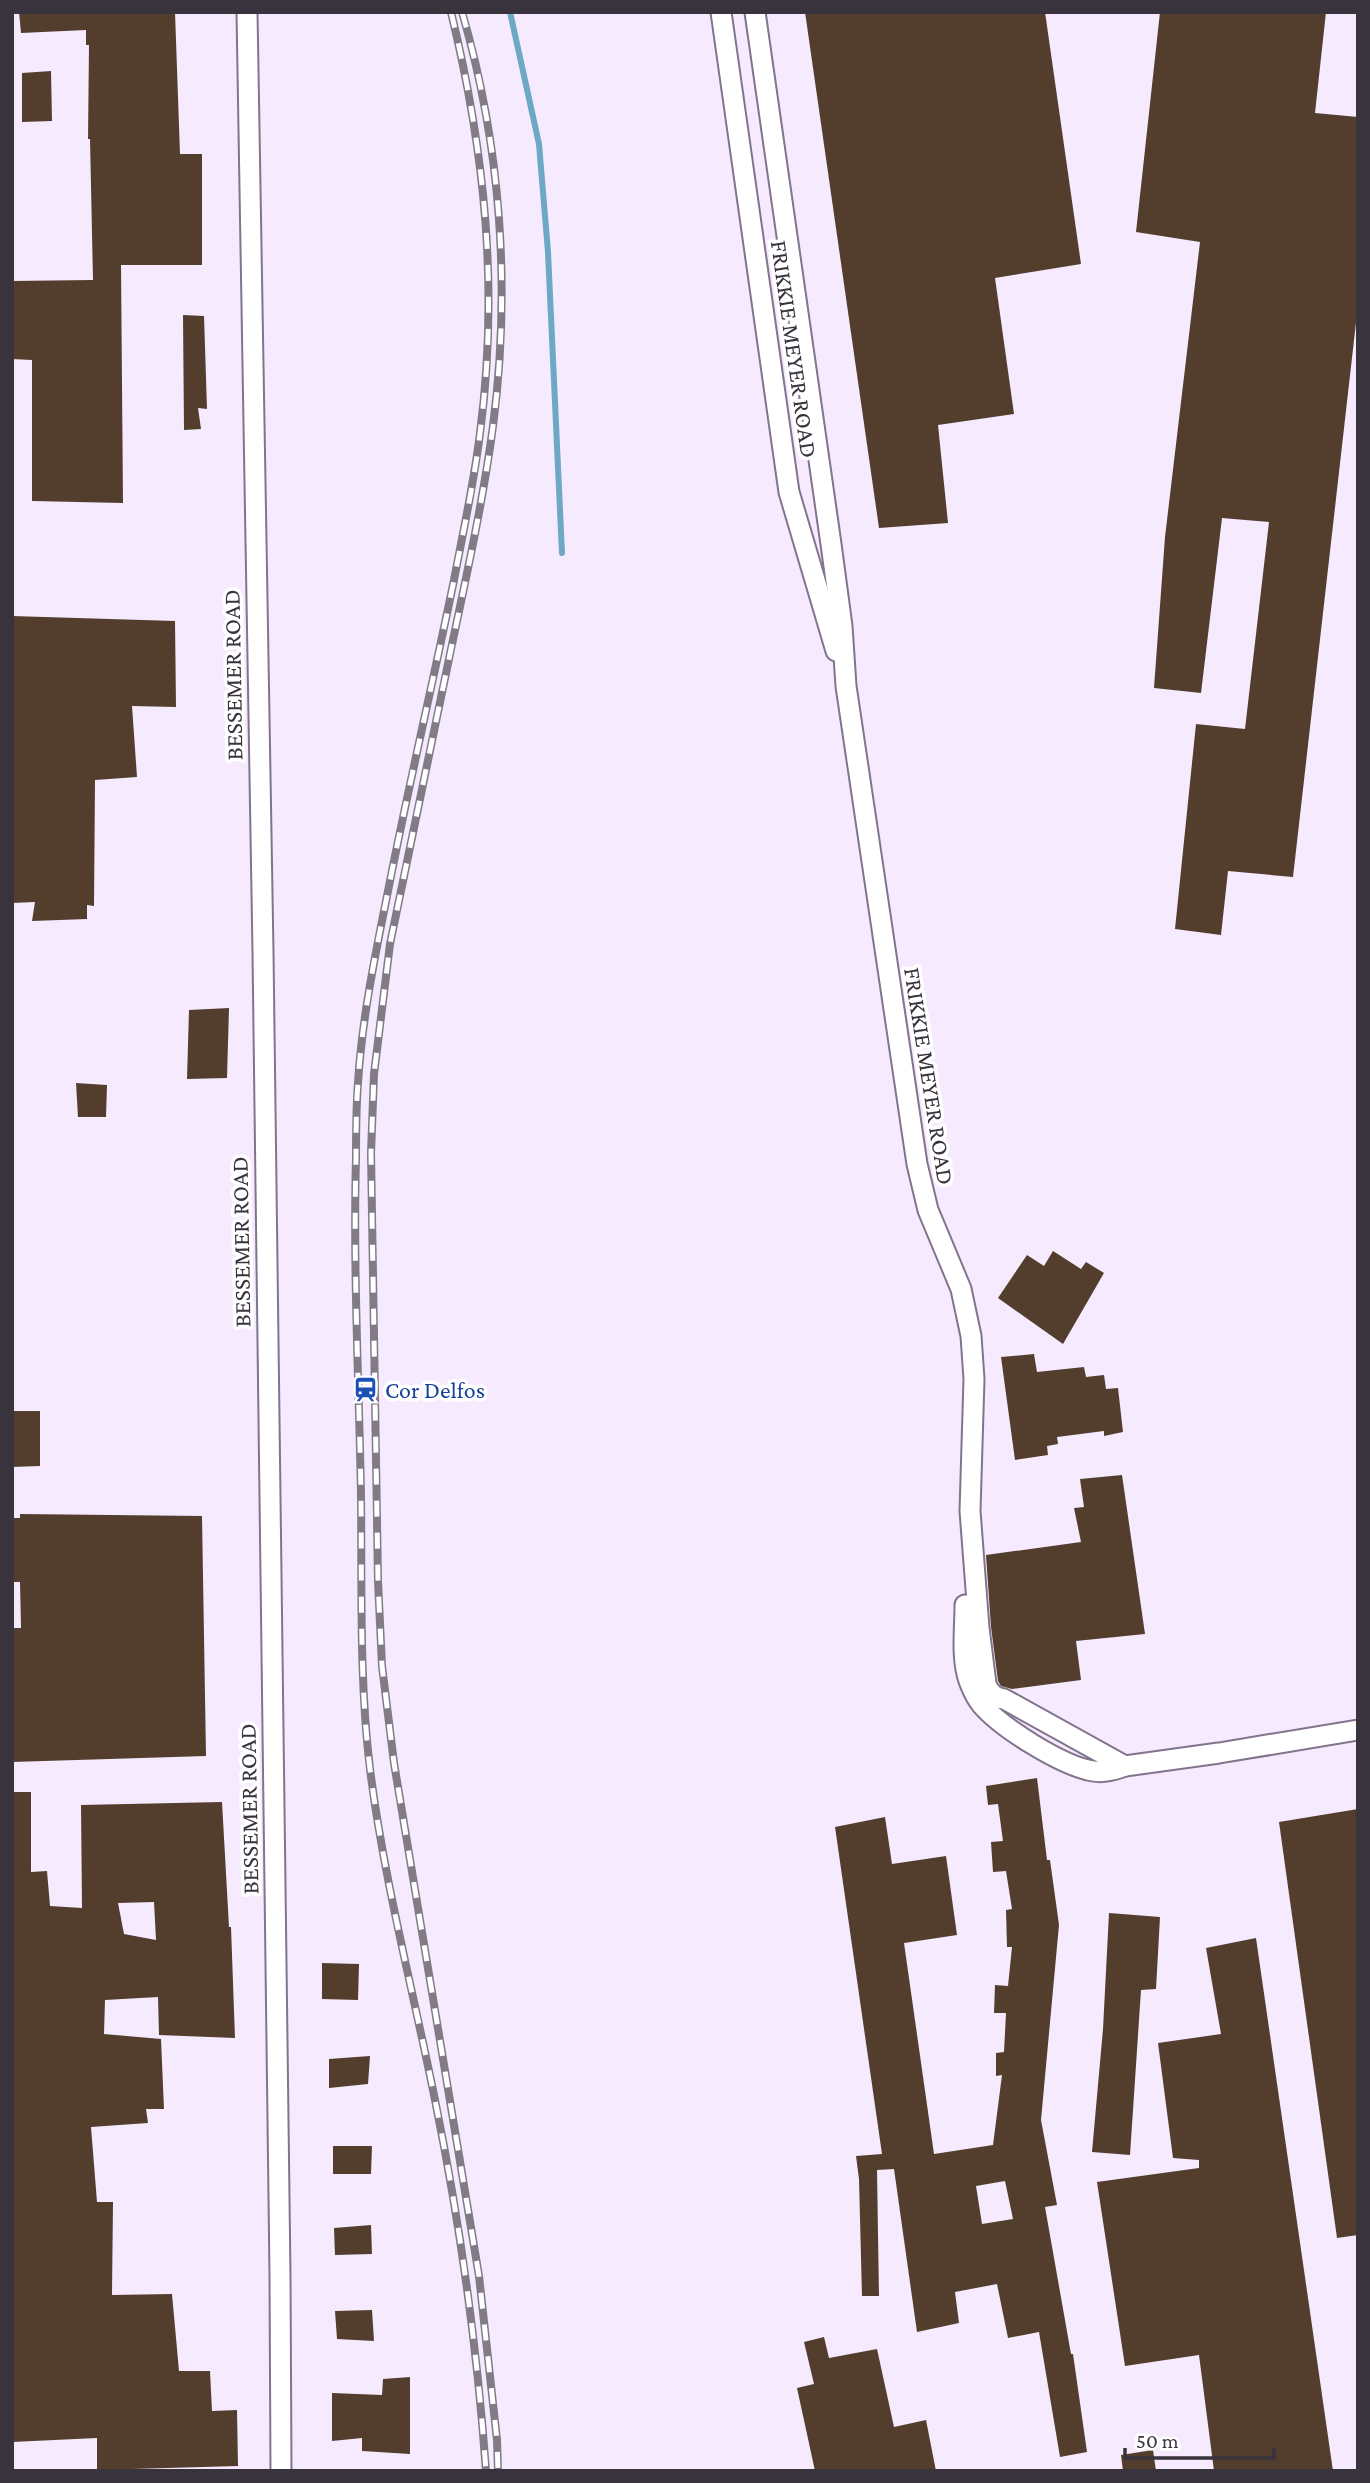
<svg xmlns="http://www.w3.org/2000/svg" width="1370" height="2483" font-family="'Crimson Pro',serif">
<style>
.built{fill:#f6eaff}
.lines{fill:none;stroke-linecap:round;stroke-linejoin:round}
.stream{stroke:#6ea8c5;stroke-width:6}
.building{fill:#533e2d;fill-rule:evenodd}
.minor-casing{stroke:#83748d;stroke-width:23}
.minor{stroke:#fff;stroke-width:19}
.rail-casing{stroke:#817b86;stroke-width:8}
.rail{stroke:#fff;stroke-width:5;stroke-dasharray:16;stroke-linecap:butt}
.labels{text-anchor:middle;stroke-width:7;stroke-linejoin:round;paint-order:stroke}
.street-label{font-size:24px;fill:#39333d;stroke:#fff}
.transit-label{font-size:24px;fill:#164399;stroke:#fff;text-anchor:start}
</style>
<rect width="100%" height="100%" fill="#faf3ff"/>
<rect class="built" x="12" y="12" width="1346" height="2459"/>
<g class="lines">
<polyline class="stream" points="510,12 539,144 548,252 562,553"/>
</g>
<g class="building">
<polygon points="19,12 175,12 180,154 202,154 202,265 121,265 123,503 32,501 32,360 12,359 12,281 93,280 90,139 88,139 89,45 86,45 86,30 21,33"/>
<polygon points="805,12 1045,12 1081,264 995,278 1014,414 938,425 948,523 879,528"/>
<polygon points="1160,12 1326,12 1315,113 1358,117 1358,305 1293,877 1228,871 1221,935 1175,929 1196,724 1245,729 1269,522 1222,518 1201,693 1154,688 1165,537 1200,242 1136,232"/>
<polygon points="51,71 52,121 22,122 22,73"/>
<polygon points="183,315 204,316 207,409 198,408 201,429 184,430"/>
<polygon points="12,616 175,621 176,707 132,706 137,777 95,780 94,906 87,905 87,919 32,921 35,902 12,903"/>
<polygon points="229,1008 227,1078 187,1079 189,1010"/>
<polygon points="76,1083 107,1085 106,1117 78,1117"/>
<polygon points="1053,1251 1081,1269 1086,1262 1104,1273 1063,1344 998,1298 1027,1255 1044,1266"/>
<polygon points="1034,1354 1037,1372 1084,1367 1086,1377 1104,1375 1106,1389 1118,1388 1123,1432 1104,1436 1104,1431 1057,1437 1058,1444 1047,1446 1048,1455 1015,1460 1001,1357"/>
<polygon points="12,1411 40,1411 40,1466 12,1467"/>
<polygon points="1122,1475 1145,1634 1076,1641 1081,1680 1012,1689 1001,1686 998,1681 991,1627 986,1555 1081,1542 1074,1508 1084,1507 1080,1479"/>
<polygon points="20,1514 202,1516 206,1756 12,1762 12,1628 21,1628 20,1582 12,1582 12,1518 20,1518"/>
<path d="M1037 1778 1047 1860H1050L1059 1925 1041 2120 1057 2205 1045 2207 1071 2354H1073L1087 2452 1060 2457 1039 2332 1008 2338 997 2284 955 2292 959 2323 917 2332 894 2169 877 2170 879 2296H862L859 2179 856 2156 882 2154 835 1827 885 1817 892 1864 946 1856 957 1935 904 1943 934 2154 993 2145 1002 2075 996 2076V2053L1004 2052 1006 2013H994L995 1985 1008 1986 1012 1947H1007L1006 1910 1012 1909 1006 1871 993 1872 991 1842 1003 1841 998 1804 988 1805 986 1786ZM1005 2181 1013 2219 982 2224 976 2186Z"/>
<path d="M12 1792H31V1872L47 1871 50 1906 82 1908 81 1805 222 1802 229 1927H231L235 2038 159 2035 158 1997 105 2000 104 2034 161 2039 164 2109H146L148 2123 91 2127 97 2202H113L112 2295 172 2294 179 2371H210L212 2411 237 2410 238 2466 97 2470V2438L12 2442ZM154 1902 156 1940 124 1934 118 1903Z"/>
<polygon points="1358,1809 1358,2235 1337,2238 1279,1822"/>
<polygon points="1109,1913 1160,1917 1156,1989 1141,1990 1130,2155 1092,2152 1103,2029"/>
<polygon points="1256,1938 1333,2471 1214,2471 1199,2355 1125,2366 1097,2182 1199,2168 1199,2160 1173,2158 1158,2043 1221,2034 1206,1948"/>
<polygon points="322,1963 359,1964 358,2000 322,1999"/>
<polygon points="370,2056 368,2084 329,2088 329,2059"/>
<polygon points="333,2146 372,2146 371,2174 333,2174"/>
<polygon points="371,2225 372,2254 335,2255 334,2228"/>
<polygon points="372,2310 374,2341 337,2339 335,2311"/>
<polygon points="824,2337 829,2358 877,2349 894,2427 926,2420 936,2471 815,2471 797,2388 814,2384 804,2342"/>
<polygon points="410,2377 410,2454 362,2451 362,2438 332,2441 332,2393 382,2395 383,2379"/>
<polygon points="1153,2450 1156,2471 1123,2471 1121,2455"/>
</g>
<g class="lines">
<defs>
<g id="minor">
<polyline points="247,12 263,952 280,2275 281,2471"/>
<polyline points="721,12 789,492 836,651"/>
<path d="M755 12 831 544 842 626 846 686 917 1164 928 1210 961 1289 971 1336 974 1379 970 1511 979 1628 986 1684C989 1693 995 1698 1004 1699L1125 1766"/>
<path d="M965 1605C965 1629 961 1658 969 1681 972 1689 976 1698 982 1705 1002 1728 1062 1766 1093 1771 1104 1773 1114 1770 1125 1766L1219 1753 1358 1730"/>
</g>
</defs>
<use href="#minor" class="minor-casing"/>
<use href="#minor" class="minor"/>
<defs>
<g id="rail">
<path d="M451 12C485 152 499 289 480 433 474 483 463 532 454 580 433 682 409 784 389 886 376 951 362 1017 358 1083 356 1108 356 1133 356 1158 353 1270 359 1383 361 1495 362 1586 359 1679 370 1769 384 1881 413 1990 435 2100 460 2223 477 2346 486 2471"/>
<path d="M462 12C501 146 511 288 493 426 483 502 466 578 450 654 430 750 410 847 390 944L374 1074 371 1153 378 1581 382 1666 394 1763 479 2276 497 2440 498 2471"/>
</g>
</defs>
<use href="#rail" class="rail-casing"/>
<use href="#rail" class="rail"/>
</g>
<defs>
<symbol id="station-bare" viewBox="-9 -9 18 18"><path d="M-3-6H3Q5-6 5-4V2Q5 4 3 4L4.5 6H3L1.5 4h-3L-3 6H-4.5L-3 4Q-5 4-5 2V-4Q-5-6-3-6ZM-3.5-4v3h7v-3ZM-3.5 1v1.5H-2V1ZM2 1v1.5H3.5V1Z" fill="#1a4fb4" stroke="#fff" stroke-width="2.5" paint-order="stroke"/></symbol>
</defs>
<g fill-rule="evenodd">
<use href="#station-bare" x="348" y="1372" width="35" height="35"/>
</g>
<g class="labels">
<g class="street-label">
<text transform="translate(794 349) rotate(82)" y="8">FRIKKIE MEYER ROAD</text>
<text transform="translate(233 675) rotate(-91)" y="8">BESSEMER ROAD</text>
<text transform="translate(929 1076) rotate(81)" y="8">FRIKKIE MEYER ROAD</text>
<text transform="translate(241 1242) rotate(-91)" y="8">BESSEMER ROAD</text>
<text transform="translate(249 1809) rotate(-91)" y="8">BESSEMER ROAD</text>
</g>
<g class="transit-label">
<text x="385" y="1398">Cor Delfos</text>
</g>
</g>
<rect width="1370" height="2483" fill="none" stroke="#39333d" stroke-width="28"/>
<path d="M1125 2448v10h149v-10" fill="none" stroke="#39333d" stroke-width="3.5"/>
<text x="1136" y="2448" font-size="21" fill="#39333d" stroke="#ffffff" stroke-width="5" paint-order="stroke">50 m</text>
</svg>
